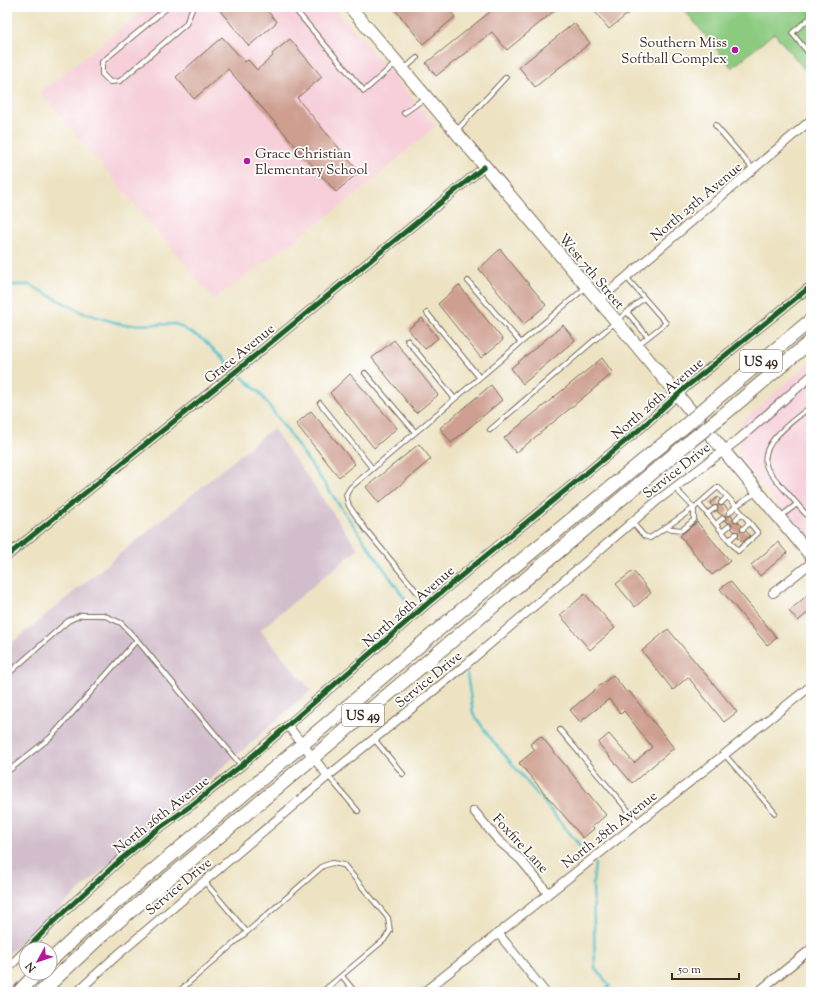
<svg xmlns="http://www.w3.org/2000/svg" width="818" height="999" font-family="'Sorts Mill Goudy',serif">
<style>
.built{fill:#f6cfd9}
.industrial{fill:#d1bdcb}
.green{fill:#8cca80;stroke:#647a4f}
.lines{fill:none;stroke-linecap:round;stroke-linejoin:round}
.stream{stroke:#53c0cb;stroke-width:2.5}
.building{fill:#ce9e90}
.lane-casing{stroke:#796b58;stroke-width:6}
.street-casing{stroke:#796b58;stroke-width:10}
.secondary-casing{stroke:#796b58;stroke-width:14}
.primary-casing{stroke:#796b58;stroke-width:15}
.lane{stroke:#fff;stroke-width:4}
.street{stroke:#fff;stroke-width:8}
.secondary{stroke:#fff;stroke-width:12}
.primary{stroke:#fff;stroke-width:13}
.primary-bridge-casing{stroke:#796b58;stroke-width:15;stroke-linecap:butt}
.primary-bridge{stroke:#fff;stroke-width:13}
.cycleway-casing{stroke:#fff;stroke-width:8}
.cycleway{stroke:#1b5e20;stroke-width:5}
.poi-dot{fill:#b5179e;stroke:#fff;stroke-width:1.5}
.labels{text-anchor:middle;stroke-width:3.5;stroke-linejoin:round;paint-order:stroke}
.shield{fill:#fff;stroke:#766a62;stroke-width:1}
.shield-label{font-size:13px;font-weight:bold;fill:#3b2a1e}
.poi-label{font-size:14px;fill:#3b2a1e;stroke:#fff;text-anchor:end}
.street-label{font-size:14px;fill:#3b2a1e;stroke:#fff}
</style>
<rect width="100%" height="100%" fill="#fff"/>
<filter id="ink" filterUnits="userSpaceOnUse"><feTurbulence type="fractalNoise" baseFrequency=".025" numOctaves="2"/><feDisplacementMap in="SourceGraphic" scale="8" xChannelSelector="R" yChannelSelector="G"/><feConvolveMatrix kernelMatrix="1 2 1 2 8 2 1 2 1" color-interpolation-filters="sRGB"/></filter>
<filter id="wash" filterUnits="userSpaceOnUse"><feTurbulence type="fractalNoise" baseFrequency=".012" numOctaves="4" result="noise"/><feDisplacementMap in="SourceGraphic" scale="16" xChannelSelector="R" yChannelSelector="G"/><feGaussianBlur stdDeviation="0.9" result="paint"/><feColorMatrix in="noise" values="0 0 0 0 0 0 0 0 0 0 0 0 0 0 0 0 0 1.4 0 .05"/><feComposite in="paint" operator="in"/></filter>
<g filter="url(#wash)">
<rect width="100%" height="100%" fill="#ede3c3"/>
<g class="built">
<polygon points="148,7 334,7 436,126 356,195 214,299 40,92"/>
<polygon points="811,361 811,545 740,459 740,423"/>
</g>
<polygon class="industrial" points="273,428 358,549 260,630 311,690 196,791 138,838 7,955 7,647"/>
<polygon class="green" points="682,7 811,7 811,77 774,33 732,68"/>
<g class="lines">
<g class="stream">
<polyline points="7,285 30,285 81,312 124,325 176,324 205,341 231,366"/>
<polyline points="242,377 259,392 284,426 412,609"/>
<polyline points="467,674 473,713 488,735 586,853"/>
<polyline points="595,864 593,882 595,968 610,986 603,992"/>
</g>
</g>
<g id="blocks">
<g class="building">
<polygon points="217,7 264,7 277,22 249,46"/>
<polygon points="393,7 447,7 455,17 423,44"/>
<polygon points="496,7 559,7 507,50 492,32 436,76 426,63"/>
<polygon points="591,7 625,7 629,13 609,29"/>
<polygon points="574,23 590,43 535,87 519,67"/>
<polygon points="222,37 245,62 248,60 257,70 273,56 272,54 290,39 322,77 297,98 359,172 336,192 228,69 194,99 176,77"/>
<polygon points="500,249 546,305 524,324 479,269"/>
<polygon points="459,285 503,340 481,358 438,304"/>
<polygon points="422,318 438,338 425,349 408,329"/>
<polygon points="563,325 575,340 523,384 511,368"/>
<polygon points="394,340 438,395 416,413 372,358"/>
<polygon points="602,358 613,373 516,453 504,438"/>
<polygon points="350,374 397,428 374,448 330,393"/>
<polygon points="491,385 502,400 451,443 440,428"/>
<polygon points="311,411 355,464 339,477 296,424"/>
<polygon points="419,444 431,459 379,503 366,487"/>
<polygon points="718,497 720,499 718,505 722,506 724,505 728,509 726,515 730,516 732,515 733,521 738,522 742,526 740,531 746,531 750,536 743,542 738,537 739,532 734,531 731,528 732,524 725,521 726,516 721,515 717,511 718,506 712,506 710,503"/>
<polygon points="697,522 730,561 712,575 680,536"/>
<polygon points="778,542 787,553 760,576 751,565"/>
<polygon points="633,571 651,593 635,607 616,584"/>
<polygon points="730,581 777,638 767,645 720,589"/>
<polygon points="811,592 811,610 798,621 789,611"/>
<polygon points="585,594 615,628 590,650 560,615"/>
<polygon points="668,629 737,712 724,722 688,677 673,690 642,651"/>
<polygon points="613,675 627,693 629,691 674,748 632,783 598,743 609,734 634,763 652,747 624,711 621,714 609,699 580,722 570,710"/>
<polygon points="541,736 606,815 592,827 594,829 583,838 519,763 535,750 530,744"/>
</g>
</g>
</g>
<g filter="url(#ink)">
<use href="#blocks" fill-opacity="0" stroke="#796b58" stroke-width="1"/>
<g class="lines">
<defs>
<g id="lane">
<polyline points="168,7 102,62 102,74 110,82 120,81 186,24 193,7"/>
<polyline points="293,7 364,91 396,63"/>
<polyline points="811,17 792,33 811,56"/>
<polyline points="404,69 417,58"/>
<polyline points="404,113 425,98"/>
<polyline points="715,125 753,169"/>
<polyline points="456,131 506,77"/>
<polyline points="626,277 666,323 648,337"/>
<polyline points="468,281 520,342"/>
<polyline points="627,312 644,298"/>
<polyline points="427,313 479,377"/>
<polyline points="407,340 454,398"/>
<polyline points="365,373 415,432"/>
<polyline points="320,403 372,468"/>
<polyline points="490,430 627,312 648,337 638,345"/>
<polyline points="721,503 727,497"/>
<polyline points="699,504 738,551 758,533 736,506 729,513"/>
<path d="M797 504C791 496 771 476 767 468 757 443 795 420 811 406"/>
<polyline points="707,514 715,508"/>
<polyline points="780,517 797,504 811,520"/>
<polyline points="736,519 741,514"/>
<polyline points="632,522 644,536 650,538 694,508 675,488"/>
<polyline points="716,524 723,518"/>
<polyline points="664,528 682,530 694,520 694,508 718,487 736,506 756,493"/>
<polyline points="743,529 749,523"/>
<polyline points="722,532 729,526"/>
<polyline points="729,540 736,534"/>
<polyline points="427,604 366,530 349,506 346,495 350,488 585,288"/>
<polyline points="7,675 68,621 81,615 103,615 121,623 137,640 241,765"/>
<polyline points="560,730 638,822"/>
<polyline points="374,739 403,774"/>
<polyline points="725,755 775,813"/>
<polyline points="7,772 51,737 137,640"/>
<polyline points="328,776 358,811"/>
<polyline points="204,881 246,931"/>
<polyline points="342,976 355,992"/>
<polyline points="178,992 323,866 332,863 344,865 388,918 390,931 384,940 322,992"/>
</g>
<g id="street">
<polyline points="598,301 811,120"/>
<polyline points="7,545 12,551"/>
<polyline points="7,556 235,372 484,167"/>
<polyline points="773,593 811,563"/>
<polyline points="288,726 328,776"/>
<polyline points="474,811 498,840 521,860 548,893"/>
<polyline points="498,933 545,992"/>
<polyline points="27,949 52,923 119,861 155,831 192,805 242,765 427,604 640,429 686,387 811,286"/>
<polyline points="7,969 26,950"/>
<polyline points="77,992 114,958 328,776 463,667 658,500 739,439 811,376"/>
<polyline points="424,992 811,686"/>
<polyline points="758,992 811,949"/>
</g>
<polyline id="secondary" points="350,7 617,322 811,556"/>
<g id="primary">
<polyline points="711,403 811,320"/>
<polyline points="722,416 811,341"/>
<polyline points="50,961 90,924 471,602 679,431"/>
<polyline points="19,992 37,973"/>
<polyline points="41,992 101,936 179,870 689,442"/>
</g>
</defs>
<use href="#lane" class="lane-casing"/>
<use href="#street" class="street-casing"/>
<use href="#secondary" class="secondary-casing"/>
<use href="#primary" class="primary-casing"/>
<use href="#lane" class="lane"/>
<use href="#street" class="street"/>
<use href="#secondary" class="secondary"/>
<use href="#primary" class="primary"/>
<defs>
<g id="primary-bridge">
<polyline points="679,431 711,403"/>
<polyline points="689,442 722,416"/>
</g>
</defs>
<use href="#primary-bridge" class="primary-bridge-casing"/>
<use href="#primary-bridge" class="primary-bridge"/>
<defs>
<g id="cycleway">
<polyline points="7,556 235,372 484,167"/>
<polyline points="27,949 52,923 119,861 155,831 192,805 242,765 427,604 640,429 686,387 811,286"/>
</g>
</defs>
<use href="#cycleway" class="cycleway-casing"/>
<use href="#cycleway" class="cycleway"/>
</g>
</g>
<g class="poi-dot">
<circle cx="735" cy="50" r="4"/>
<circle cx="247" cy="161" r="4"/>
</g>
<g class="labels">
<g class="shield">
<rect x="740" y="350" width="42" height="22" rx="3"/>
<rect x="342" y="704" width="42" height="22" rx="3"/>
</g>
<g class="shield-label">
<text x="761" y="366">US 49</text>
<text x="363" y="720">US 49</text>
</g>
<g class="poi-label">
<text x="727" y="47">Southern Miss<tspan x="727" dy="16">Softball Complex</tspan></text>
<text x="255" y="158" text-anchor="start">Grace Christian<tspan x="255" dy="16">Elementary School</tspan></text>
</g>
<g class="street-label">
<text transform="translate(696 201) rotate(-40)" y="5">North 25th Avenue</text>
<text transform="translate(592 271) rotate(50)" y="5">West 7th Street</text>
<text transform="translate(239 353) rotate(-39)" y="5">Grace Avenue</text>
<text transform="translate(657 398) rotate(-41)" y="5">North 26th Avenue</text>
<text transform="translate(676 470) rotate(-38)" y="5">Service Drive</text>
<text transform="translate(408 606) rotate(-41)" y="5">North 26th Avenue</text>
<text transform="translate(428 679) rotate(-39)" y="5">Service Drive</text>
<text transform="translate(161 814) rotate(-38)" y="5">North 26th Avenue</text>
<text transform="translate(609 829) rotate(-38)" y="5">North 28th Avenue</text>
<text transform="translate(521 843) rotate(47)" y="5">Foxfire Lane</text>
<text transform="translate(178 886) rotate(-40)" y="5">Service Drive</text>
</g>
</g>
<rect width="818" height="999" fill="none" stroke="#fff" stroke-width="24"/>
<g transform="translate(38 961) rotate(230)"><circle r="19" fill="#ffffff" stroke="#b1aaa5"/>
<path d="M0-3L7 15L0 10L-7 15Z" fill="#b5179e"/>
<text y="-6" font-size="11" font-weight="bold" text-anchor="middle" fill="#3b2a1e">N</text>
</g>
<path d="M672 973v6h67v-6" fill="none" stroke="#3b2a1e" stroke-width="2"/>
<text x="678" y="973" font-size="12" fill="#3b2a1e" stroke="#ffffff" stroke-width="3" paint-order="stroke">50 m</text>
</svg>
